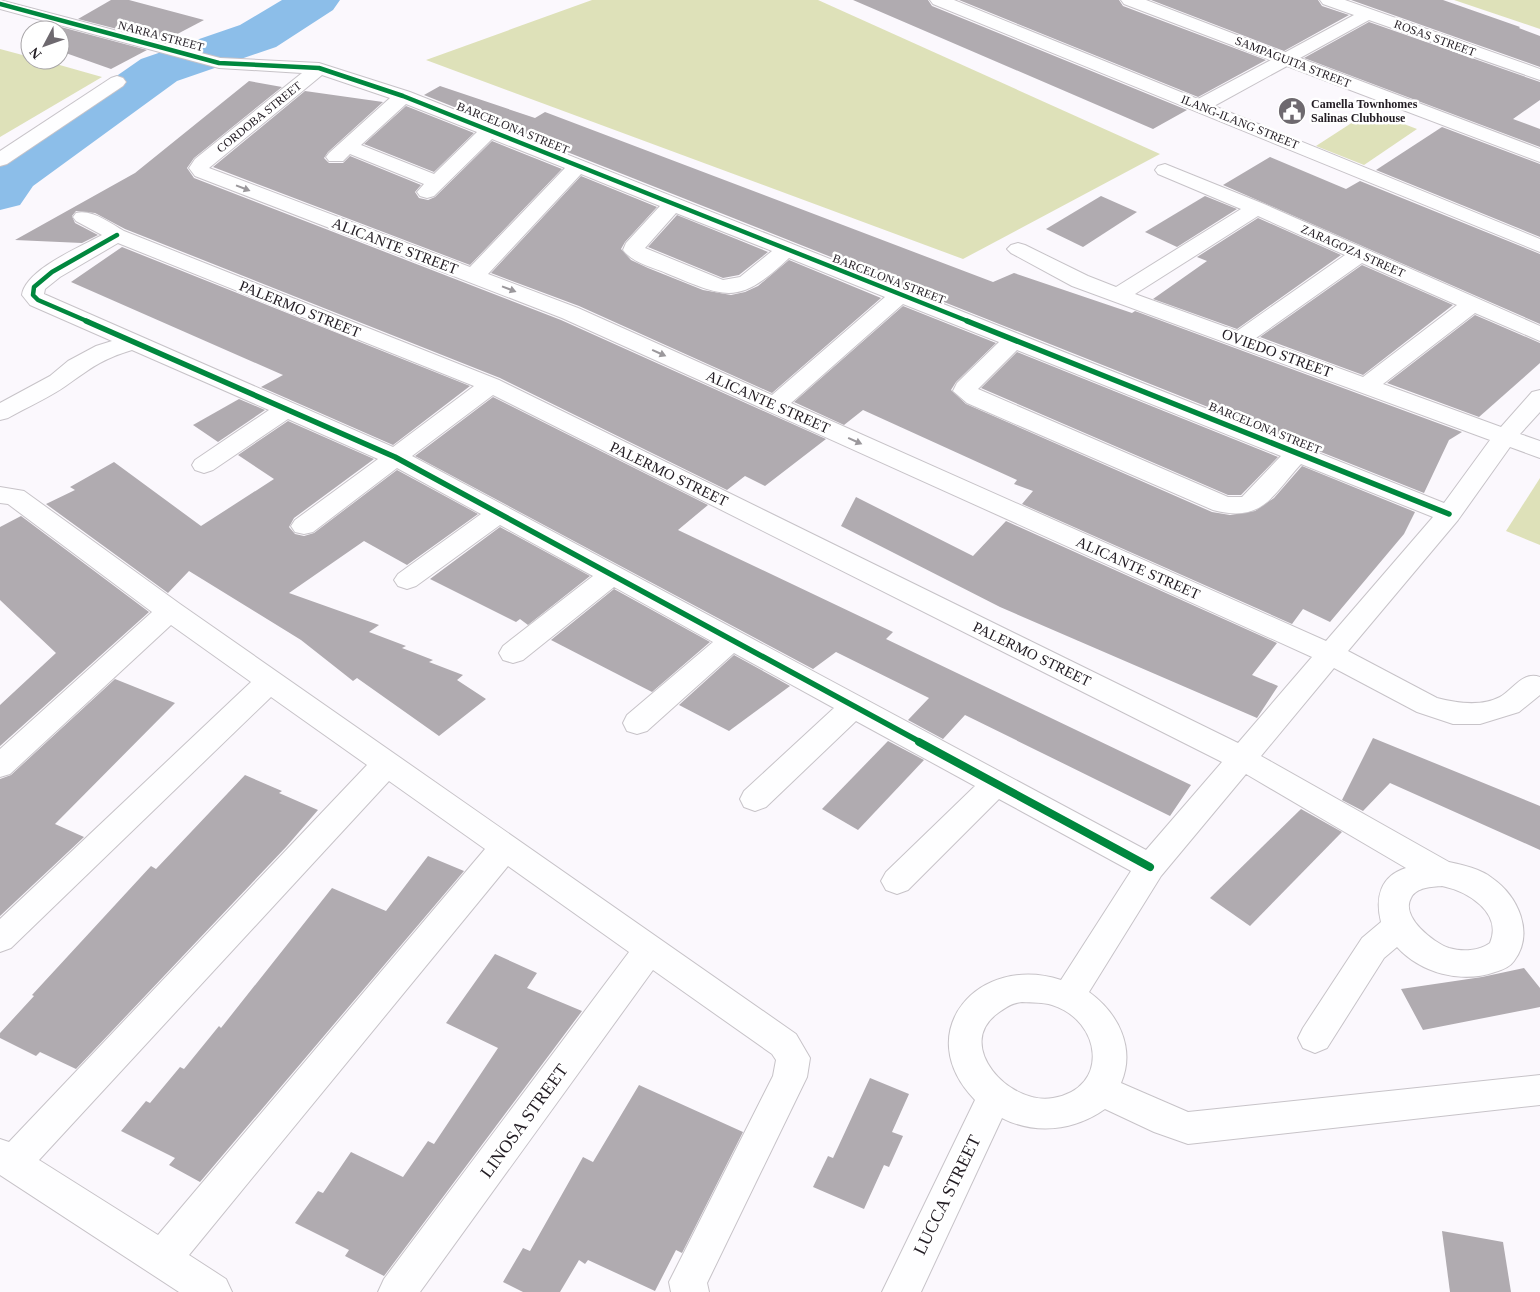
<svg xmlns="http://www.w3.org/2000/svg" width="1540" height="1292" font-family="'Times New Roman',serif">
<style>
.green{fill:#dee1b9}
.lines{fill:none;stroke-linecap:round;stroke-linejoin:round}
.river{fill:#8cbee9;fill-rule:evenodd}
.building{fill:#b0abb0}
.minor-casing{stroke:#c7c3c8;stroke-width:2}
.minor{fill:#fefeff;fill-rule:evenodd}
.cycleway-far2-casing{stroke:#fff;stroke-width:7}
.cycleway-far1-casing{stroke:#fff;stroke-width:9}
.cycleway-casing{stroke:#fff;stroke-width:11}
.cycleway-far2{stroke:#00873e;stroke-width:4.5}
.cycleway-far1{stroke:#00873e;stroke-width:5.5}
.cycleway{stroke:#00873e;stroke-width:8}
.oneway{fill:#9b989c}
.labels{text-anchor:middle;stroke-width:5;stroke-linejoin:round;paint-order:stroke}
.far-street-label{font-size:12px;fill:#221c23;stroke:#fff}
.far-poi-label{font-size:12px;font-weight:bold;fill:#221c23;stroke:#fff;text-anchor:start}
.street-label{font-size:15px;fill:#221c23;stroke:#fff}
.near-street-label{font-size:18px;fill:#221c23;stroke:#fff}
</style>
<rect width="100%" height="100%" fill="#fbf8fd"/>
<g class="green">
<polygon points="592,0 818,0 1160,154 963,259 426,60"/>
<polygon points="1454,0 1540,0 1540,29"/>
<polygon points="0,49 30,57 30,60 42,60 102,77 0,137"/>
<polygon points="1370,111 1417,129 1364,165 1316,146"/>
<polygon points="1540,478 1540,545 1506,531"/>
</g>
<g class="lines">
<polygon class="river" points="282,0 340,0 333,10 276,47 177,81 33,186 20,205 0,210 0,157 141,59 240,25"/>
</g>
<g class="building">
<polygon points="111,0 129,0 204,20 164,41 78,19"/>
<polygon points="853,0 928,0 932,6 1187,110 1153,129"/>
<polygon points="959,0 1119,0 1123,6 1266,60 1198,97"/>
<polygon points="1151,0 1318,0 1322,6 1349,15 1284,51"/>
<polygon points="1351,0 1443,0 1520,27 1519,28 1540,36 1540,67"/>
<polygon points="1369,22 1540,82 1540,100 1513,119 1540,129 1540,147 1304,58"/>
<polygon points="61,27 147,50 111,69 60,51"/>
<polygon points="249,81 282,87 194,158 187,168 194,178 561,320 826,439 765,486 745,476 727,490 500,378 125,229 95,213 76,211 72,216 75,223 98,235 82,243 15,240 135,173"/>
<polygon points="440,86 535,118 545,112 993,282 1014,273 1132,313 1135,311 1462,432 1449,440 1424,493 424,95"/>
<polygon points="305,91 383,102 328,152 324,158 329,163 343,163 350,156 421,185 415,192 419,198 428,200 435,197 492,141 562,169 470,265 213,167"/>
<polygon points="406,106 474,133 434,172 364,144"/>
<polygon points="1442,127 1540,164 1540,237 1376,170"/>
<polygon points="1270,157 1346,189 1360,181 1540,254 1540,324 1223,185"/>
<polygon points="581,176 657,207 625,242 621,249 631,260 648,268 703,290 731,295 745,292 758,286 789,260 881,298 772,393 579,306 491,273"/>
<polygon points="1101,196 1137,212 1083,247 1046,229"/>
<polygon points="1205,196 1237,209 1177,247 1145,232"/>
<polygon points="677,215 768,252 739,275 723,278 648,247"/>
<polygon points="1258,218 1341,255 1237,329 1153,299 1207,261 1197,257"/>
<polygon points="122,247 470,386 393,445 261,387 283,375 71,282"/>
<polygon points="1362,265 1453,305 1363,375 1260,337"/>
<polygon points="903,306 996,343 956,382 951,390 966,404 1212,512 1230,515 1255,511 1274,498 1302,466 1415,512 1404,534 1330,622 1303,609 1292,624 1022,504 1033,491 1014,484 1017,480 863,410 844,425 794,402"/>
<polygon points="1475,315 1540,343 1540,363 1479,417 1387,383"/>
<polygon points="1017,352 1278,457 1241,495 1228,495 981,388"/>
<polygon points="493,397 708,505 678,530 893,632 886,639 1191,785 1170,816 965,715 943,739 908,720 929,698 836,652 813,669 415,456"/>
<polygon points="239,399 265,410 218,442 193,425"/>
<polygon points="288,421 374,459 294,518 289,527 295,534 304,536 314,533 397,470 478,514 407,565 364,541 289,593 379,625 369,632 406,646 402,648 433,660 429,662 463,675 457,680 486,699 439,736 357,678 353,681 301,640 189,571 168,593 46,504 75,490 70,487 114,462 201,526 274,479 238,455"/>
<polygon points="856,497 973,556 1006,521 1277,643 1252,675 1278,686 1257,718 1000,607 841,526"/>
<polygon points="21,516 149,612 0,746 0,705 56,653 0,600 0,527"/>
<polygon points="500,527 590,576 528,625 520,619 516,622 430,579"/>
<polygon points="614,589 710,642 652,692 551,640"/>
<polygon points="734,655 790,686 729,731 679,705"/>
<polygon points="115,679 175,703 55,824 84,837 0,916 0,779 11,775"/>
<polygon points="1373,738 1540,806 1540,850 1390,783 1363,811 1342,800"/>
<polygon points="888,741 924,760 858,830 822,809"/>
<polygon points="245,775 282,791 279,793 318,810 286,847 76,1069 40,1052 36,1056 0,1038 0,1033 34,996 32,995 151,866 156,869"/>
<polygon points="1301,809 1342,832 1250,926 1210,898"/>
<polygon points="428,856 464,871 200,1182 169,1165 175,1158 121,1131 146,1101 150,1103 180,1067 184,1069 219,1026 221,1028 332,888 386,911"/>
<polygon points="495,954 537,973 527,988 582,1011 384,1276 345,1256 349,1250 295,1223 318,1191 323,1193 351,1152 403,1177 428,1141 434,1144 498,1048 446,1023"/>
<polygon points="1524,968 1540,988 1540,1007 1423,1030 1401,989 1482,977"/>
<polygon points="870,1078 909,1094 892,1132 903,1136 889,1167 884,1165 864,1209 813,1187 828,1156 833,1158"/>
<polygon points="639,1085 743,1132 682,1253 676,1250 655,1291 588,1260 585,1264 579,1260 560,1292 523,1292 503,1282 523,1248 530,1251 583,1157 593,1162"/>
<polygon points="1442,1231 1503,1242 1511,1292 1450,1292"/>
</g>
<g class="lines">
<defs>
<g id="minor">
<path d="M0 0 220 58 319 63 410 92 1444 503 1490 440 1072 286 1011 253 1007 249 1011 245 1018 243 1025 245 1088 276 1116 287 1241 209 1158 174 1155 170 1158 166 1165 164 1264 204 1540 326V341L1475 313 1383 384 1501 427 1532 392 1540 390V412L1520 434 1540 441V458L1510 447 1458 520 1348 651 1437 698C1456 703 1481 707 1500 697 1513 690 1522 671 1540 677V695L1519 712 1480 724H1453L1417 712 1334 668 1261 756 1449 862C1463 865 1481 869 1492 878 1518 896 1535 933 1514 961 1510 967 1502 970 1495 972 1461 984 1421 973 1397 947L1384 958 1327 1048 1315 1053 1303 1048 1298 1038 1303 1028 1362 938 1381 922C1375 898 1380 876 1406 868L1246 774 1161 876 1089 992C1118 1013 1136 1048 1121 1083L1188 1112 1540 1075V1105L1188 1144 1154 1132 1105 1109C1074 1131 1035 1135 1002 1118L921 1292H882L975 1100C909 1032 979 953 1061 980L1131 871 999 799 908 890 897 894 886 890 881 881 886 872 975 786 856 721 766 807 755 811 744 807 740 799 744 791 834 708 734 653 647 731 637 734 627 731 623 723 627 715 713 642 614 587 523 660 513 663 503 660 499 653 503 646 593 576 500 525 416 586 407 589 398 586 394 580 398 574 481 514 397 468 313 532 304 534 295 532 291 526 295 520 378 459 288 419 213 470 204 473 195 470 192 465 195 460 269 410 132 350C102 359 91 368 67 385 49 398 27 407 8 418L0 420V403L50 376 68 361 96 346 112 341 30 305 22 295C25 270 80 247 102 235L76 221 73 217 76 213C92 209 110 223 124 231L499 380 1238 743 1312 657 562 318 195 176 189 168 195 159 302 73 219 68 0 9ZM322 75 390 98 329 153 326 157 329 161H343L350 154 424 184 417 192 420 196 427 198 434 196 492 139 565 168 470 267 209 168ZM406 104 477 132 434 174 361 145ZM581 174 660 206 626 243 623 250C633 263 652 267 666 273 727 298 738 306 789 258L885 297 772 395 578 308 488 274ZM676 213 772 251 740 277 723 280 645 248ZM1258 216 1345 255 1237 331 1135 294ZM118 243 474 386 393 447 44 294 45 289 60 277ZM1362 263 1457 305 1363 377 1256 338ZM903 304 999 342 957 383 953 391 967 403 1213 510C1262 523 1271 497 1301 464L1433 517 1326 641 791 403ZM1017 350 1281 456 1242 497H1228L978 389ZM493 395 1222 762 1146 850 412 456ZM1442 886C1467 891 1503 912 1490 943 1479 951 1463 952 1449 948 1434 943 1400 917 1411 898 1416 887 1432 887 1442 886ZM1022 1002C1032 1003 1043 1002 1052 1005 1101 1020 1111 1088 1053 1098 1010 1106 953 1045 998 1013 1007 1007 1012 1003 1022 1002Z"/>
<polygon points="930,0 954,0 1198,99 1271,60 1124,4 1121,0 1146,0 1284,53 1354,15 1323,4 1320,0 1345,0 1540,69 1540,80 1369,20 1300,58 1540,149 1540,162 1287,66 1214,106 1540,239 1540,252 933,4"/>
<polygon points="117,76 123,78 126,82 123,86 7,164 0,166 0,151 111,78"/>
<path d="M0 487 24 491 180 604 796 1034 810 1058 807 1077 707 1283 709 1292H671L669 1282 773 1076 776 1060 772 1054 653 970 420 1292H378L384 1279 629 952 508 866 189 1255 226 1279 232 1292H179L0 1175V1139L9 1142 367 765 271 697 11 948 0 952V919L251 682 171 625 10 774 0 777V749L152 612 8 504 0 503ZM389 781 485 849 158 1235 39 1160Z"/>
</g>
</defs>
<use href="#minor" class="minor-casing"/>
<use href="#minor" class="minor"/>
<defs>
<g id="cycleway-far2">
<polyline points="0,4 219,63 319,68 403,96 970,322"/>
<polyline points="89,322 38,300 33,295 34,287 52,272 117,235"/>
</g>
<g id="cycleway-far1">
<polyline points="86,321 395,457 922,743"/>
<polyline points="967,321 1449,514"/>
</g>
<polyline id="cycleway" points="919,742 1150,867"/>
</defs>
<use href="#cycleway-far2" class="cycleway-far2-casing"/>
<use href="#cycleway-far1" class="cycleway-far1-casing"/>
<use href="#cycleway" class="cycleway-casing"/>
<use href="#cycleway-far2" class="cycleway-far2"/>
<use href="#cycleway-far1" class="cycleway-far1"/>
<use href="#cycleway" class="cycleway"/>
</g>
<defs><path id="oneway-solid" d="M-6-.8H1V-3.2L6.5 0L1 3.2V.8H-6Z" transform="scale(1.25)"/></defs>
<g class="oneway">
<use href="#oneway-solid" transform="translate(243 188) rotate(21)"/>
<use href="#oneway-solid" transform="translate(509 289) rotate(21)"/>
<use href="#oneway-solid" transform="translate(659 353) rotate(24)"/>
<use href="#oneway-solid" transform="translate(855 441) rotate(24)"/>
</g>
<defs>
<symbol id="civic-disc" viewBox="-11 -11 22 22"><circle r="9.5" fill="#6e696f" stroke="#fff"/><path d="M-.6-6.5H3V-4.5H.6V-3L4-1V1h2V6H-6V1h2V-1L-.6-3ZM-1.2 2.5V6h2.4V2.5Z" fill="#fff"/></symbol>
</defs>
<g fill-rule="evenodd">
<use href="#civic-disc" x="1276" y="95" width="32" height="32"/>
</g>
<g class="labels">
<g class="far-street-label">
<text transform="translate(161 36) rotate(15)" y="4">NARRA STREET</text>
<text transform="translate(1435 38) rotate(20)" y="4">ROSAS STREET</text>
<text transform="translate(1293 62) rotate(21)" y="4">SAMPAGUITA STREET</text>
<text transform="translate(259 117) rotate(-39)" y="4">CORDOBA STREET</text>
<text transform="translate(1240 122) rotate(22)" y="4">ILANG-ILANG STREET</text>
<text transform="translate(513 128) rotate(22)" y="4">BARCELONA STREET</text>
<text transform="translate(1353 251) rotate(24)" y="4">ZARAGOZA STREET</text>
<text transform="translate(889 279) rotate(21)" y="4">BARCELONA STREET</text>
<text transform="translate(1265 428) rotate(22)" y="4">BARCELONA STREET</text>
</g>
<g class="far-poi-label">
<text x="1311" y="108">Camella Townhomes<tspan x="1311" dy="14">Salinas Clubhouse</tspan></text>
</g>
<g class="street-label">
<text transform="translate(395 246) rotate(21)" y="5">ALICANTE STREET</text>
<text transform="translate(300 309) rotate(22)" y="5">PALERMO STREET</text>
<text transform="translate(1277 353) rotate(20)" y="5">OVIEDO STREET</text>
<text transform="translate(768 402) rotate(24)" y="5">ALICANTE STREET</text>
<text transform="translate(669 474) rotate(26)" y="5">PALERMO STREET</text>
<text transform="translate(1138 568) rotate(24)" y="5">ALICANTE STREET</text>
<text transform="translate(1032 654) rotate(26)" y="5">PALERMO STREET</text>
</g>
<g class="near-street-label">
<text transform="translate(524 1121) rotate(-54)" y="6">LINOSA STREET</text>
<text transform="translate(947 1195) rotate(-64)" y="6">LUCCA STREET</text>
</g>
</g>
<g transform="translate(45 45) rotate(229)"><circle r="24" fill="#ffffff" stroke="#a7a4a7"/>
<path d="M0-4L9 19L0 12L-9 19Z" fill="#6e696f"/>
<text y="-8" font-size="14" font-weight="bold" text-anchor="middle" fill="#221c23">N</text>
</g>
</svg>
